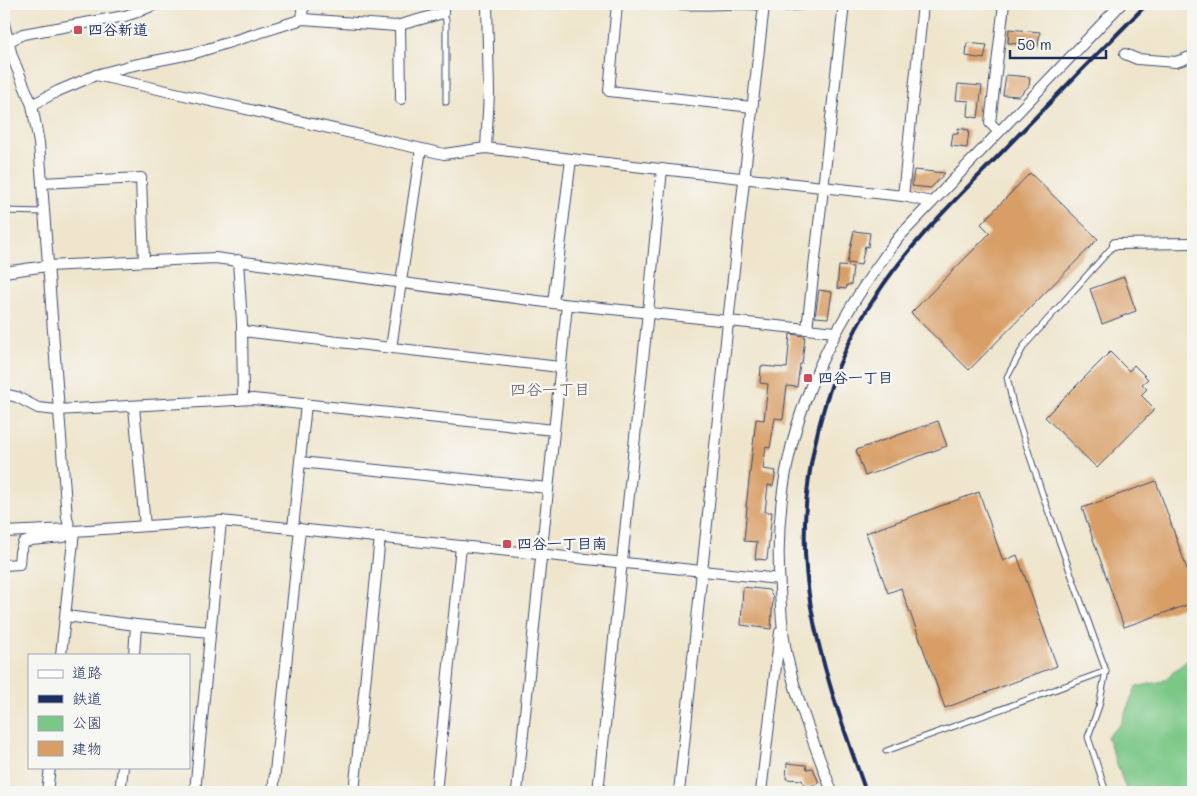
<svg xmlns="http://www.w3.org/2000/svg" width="1197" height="796" font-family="Mali,'Klee One',sans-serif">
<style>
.green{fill:#7ac786;stroke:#4a7b72}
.building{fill:#d89e66}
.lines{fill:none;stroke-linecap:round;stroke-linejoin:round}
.service-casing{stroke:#3b4a6e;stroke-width:7}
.minor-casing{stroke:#3b4a6e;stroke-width:12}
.service{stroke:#fff;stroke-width:5}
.minor{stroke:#fff;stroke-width:10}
.rail{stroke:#1b2f5e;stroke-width:4}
.poi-dot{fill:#d1495b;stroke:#f6f6f2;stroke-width:2}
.labels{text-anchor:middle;stroke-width:5;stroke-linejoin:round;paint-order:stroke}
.poi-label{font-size:15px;font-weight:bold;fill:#1b2f5e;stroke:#f6f6f2;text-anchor:start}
.neighbourhood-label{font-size:16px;fill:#5d5661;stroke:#f6f6f2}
</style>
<rect width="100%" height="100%" fill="#f6f6f2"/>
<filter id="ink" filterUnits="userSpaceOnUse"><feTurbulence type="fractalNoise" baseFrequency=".02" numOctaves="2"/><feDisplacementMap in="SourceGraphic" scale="10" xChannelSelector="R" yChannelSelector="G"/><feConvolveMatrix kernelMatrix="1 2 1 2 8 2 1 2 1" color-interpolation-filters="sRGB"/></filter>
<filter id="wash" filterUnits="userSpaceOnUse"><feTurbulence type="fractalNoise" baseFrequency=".0096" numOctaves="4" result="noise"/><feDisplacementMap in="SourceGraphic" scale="20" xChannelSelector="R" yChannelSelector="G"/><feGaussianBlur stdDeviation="1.12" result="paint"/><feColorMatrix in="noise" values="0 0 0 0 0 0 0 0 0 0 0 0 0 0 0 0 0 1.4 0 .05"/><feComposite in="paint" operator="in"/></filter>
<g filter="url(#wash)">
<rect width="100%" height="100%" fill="#efe5cc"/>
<polygon class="green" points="1193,653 1193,792 1127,792 1107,736 1120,725 1136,687 1163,681 1190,658"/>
<g id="blocks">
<g class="building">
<polygon points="1009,29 1040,32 1038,46 1008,43"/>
<polygon points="967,43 987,45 984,59 966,56"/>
<polygon points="1006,75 1030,77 1029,86 1019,96 1003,95"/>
<polygon points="958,84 982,86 978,118 968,116 969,101 956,100"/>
<polygon points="958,128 969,130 967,148 951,146 953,133 958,134"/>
<polygon points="914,170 945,173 931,188 912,186"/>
<polygon points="1030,173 1098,239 969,370 911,313 990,233 981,224"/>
<polygon points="854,231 870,233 868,247 865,246 861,265 847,263"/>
<polygon points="839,266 853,267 851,285 847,285 846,289 837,288"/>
<polygon points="1124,277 1136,311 1102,324 1090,289"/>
<polygon points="819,290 832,292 828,318 815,317"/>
<polygon points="790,334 805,336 802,364 800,364 797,387 787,386 783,419 775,418 770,448 766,447 763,469 776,471 773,486 768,485 765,512 772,512 767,560 755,559 757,542 744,541 747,507 746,507 756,419 764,420 768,384 760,383 761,366 787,368"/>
<polygon points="1110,352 1129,371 1134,365 1148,379 1142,384 1147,389 1141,395 1155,409 1097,468 1045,417"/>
<polygon points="938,421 947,446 865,476 856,450"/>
<polygon points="1156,481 1193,586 1193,603 1124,627 1082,508"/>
<polygon points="979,492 1003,561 1017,555 1057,666 945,708 901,588 888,593 866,533"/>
<polygon points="743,587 769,590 773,597 771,629 741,625"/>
<polygon points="787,763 806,765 807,769 813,768 819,783 805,788 802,780 786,779"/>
</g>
</g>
</g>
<g filter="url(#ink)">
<use href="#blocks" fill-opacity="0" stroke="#3b4a6e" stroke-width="1"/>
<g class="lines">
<defs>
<g id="service">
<polyline points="443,13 446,20 446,102"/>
<polyline points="4,211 44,212"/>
<polyline points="886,751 1106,671"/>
<polyline points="1106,792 1088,737 1099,706 1106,671 1045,502 1013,405 1007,377 1024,346 1115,244"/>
</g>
<g id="minor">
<polyline points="617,4 609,91 752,107"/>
<path d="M680 4C704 6 727 3 751 4 769 5 785 7 803 4"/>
<polyline points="303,19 302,10 307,4"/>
<polyline points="4,24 12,56 32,105 39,143 67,518 70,529 74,531 61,655"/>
<polyline points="400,25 401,99"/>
<polyline points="4,44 23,34 125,16 140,11 156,4"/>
<polyline points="1125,54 1137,59 1176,62 1193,56"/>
<polyline points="96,75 444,154 486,148 571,159"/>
<polyline points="32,105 58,91 96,75 129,66 195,53 303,19 396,26 443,13 443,4"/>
<polyline points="999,132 990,123 1004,4"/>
<polyline points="486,148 489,93 487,4"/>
<polyline points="42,183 141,178 144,261"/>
<polyline points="903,196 923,4"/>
<polyline points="1115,244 1193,243"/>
<polyline points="238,260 242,324 243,399"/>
<polyline points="4,272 47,266 215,258 553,303 835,332"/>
<polyline points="553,303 571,159 903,196 931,202"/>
<polyline points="807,329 844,4"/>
<polyline points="242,331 560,367"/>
<polyline points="391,348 421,149"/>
<polyline points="4,394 17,397 38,408 57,410 253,399 554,430"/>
<polyline points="134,407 145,526"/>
<polyline points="300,462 548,488"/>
<polyline points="293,528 306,404"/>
<polyline points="4,532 70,529"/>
<polyline points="4,565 19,564 20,552 23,543 31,540 63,537 74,531 221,521 779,579"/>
<polyline points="66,616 136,625 210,632"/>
<polyline points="134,655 136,625"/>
<polyline points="47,792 50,767"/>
<polyline points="120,792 123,767"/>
<polyline points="195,792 221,521"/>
<polyline points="273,792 300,529"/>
<polyline points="354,792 380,537"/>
<polyline points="436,792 461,546"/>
<polyline points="517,792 567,305"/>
<polyline points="598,792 648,312 662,169"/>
<polyline points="679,792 728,322 764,5"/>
<polyline points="761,792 780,632"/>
<path d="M832 792C816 748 797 702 787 656 782 634 781 612 780 589 770 451 817 344 899 237L1121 4"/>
</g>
</defs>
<use href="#service" class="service-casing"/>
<use href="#minor" class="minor-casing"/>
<use href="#service" class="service"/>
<use href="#minor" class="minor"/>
<path class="rail" d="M866 792C845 732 822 670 811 607 792 503 818 382 877 294 912 241 958 197 1002 152 1050 102 1098 53 1147 4"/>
</g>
</g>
<g class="poi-dot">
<rect x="73" y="25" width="10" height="10" rx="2.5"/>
<rect x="803" y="373" width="10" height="10" rx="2.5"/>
<rect x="502" y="539" width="10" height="10" rx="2.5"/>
</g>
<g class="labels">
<g class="poi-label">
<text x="88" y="35">四谷新道</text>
<text x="818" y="383">四谷一丁目</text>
<text x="517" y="549">四谷一丁目南</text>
</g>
<g class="neighbourhood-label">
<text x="550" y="395">四谷一丁目</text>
</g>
</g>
<rect width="1197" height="796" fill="none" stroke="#f6f6f2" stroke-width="20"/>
<rect x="28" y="654" width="162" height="115" fill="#f6f6f2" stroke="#9ea6b7"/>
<rect x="38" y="670" width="25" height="8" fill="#ffffff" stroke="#9ea6b7"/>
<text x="72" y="678" font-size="15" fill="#1b2f5e">道路</text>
<rect x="38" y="695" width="25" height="8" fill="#1b2f5e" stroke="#9ea6b7"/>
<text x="72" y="704" font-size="15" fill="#1b2f5e">鉄道</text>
<rect x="38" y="716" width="25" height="15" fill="#7ac786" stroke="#9ea6b7"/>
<text x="72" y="728" font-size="15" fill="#1b2f5e">公園</text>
<rect x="38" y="741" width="25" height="15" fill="#d89e66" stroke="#9ea6b7"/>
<text x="72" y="754" font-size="15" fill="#1b2f5e">建物</text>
<path d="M1010 50v8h96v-8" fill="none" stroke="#1b2f5e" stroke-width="2.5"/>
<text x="1017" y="50" font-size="15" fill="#1b2f5e" stroke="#f6f6f2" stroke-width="4" paint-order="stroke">50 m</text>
</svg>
